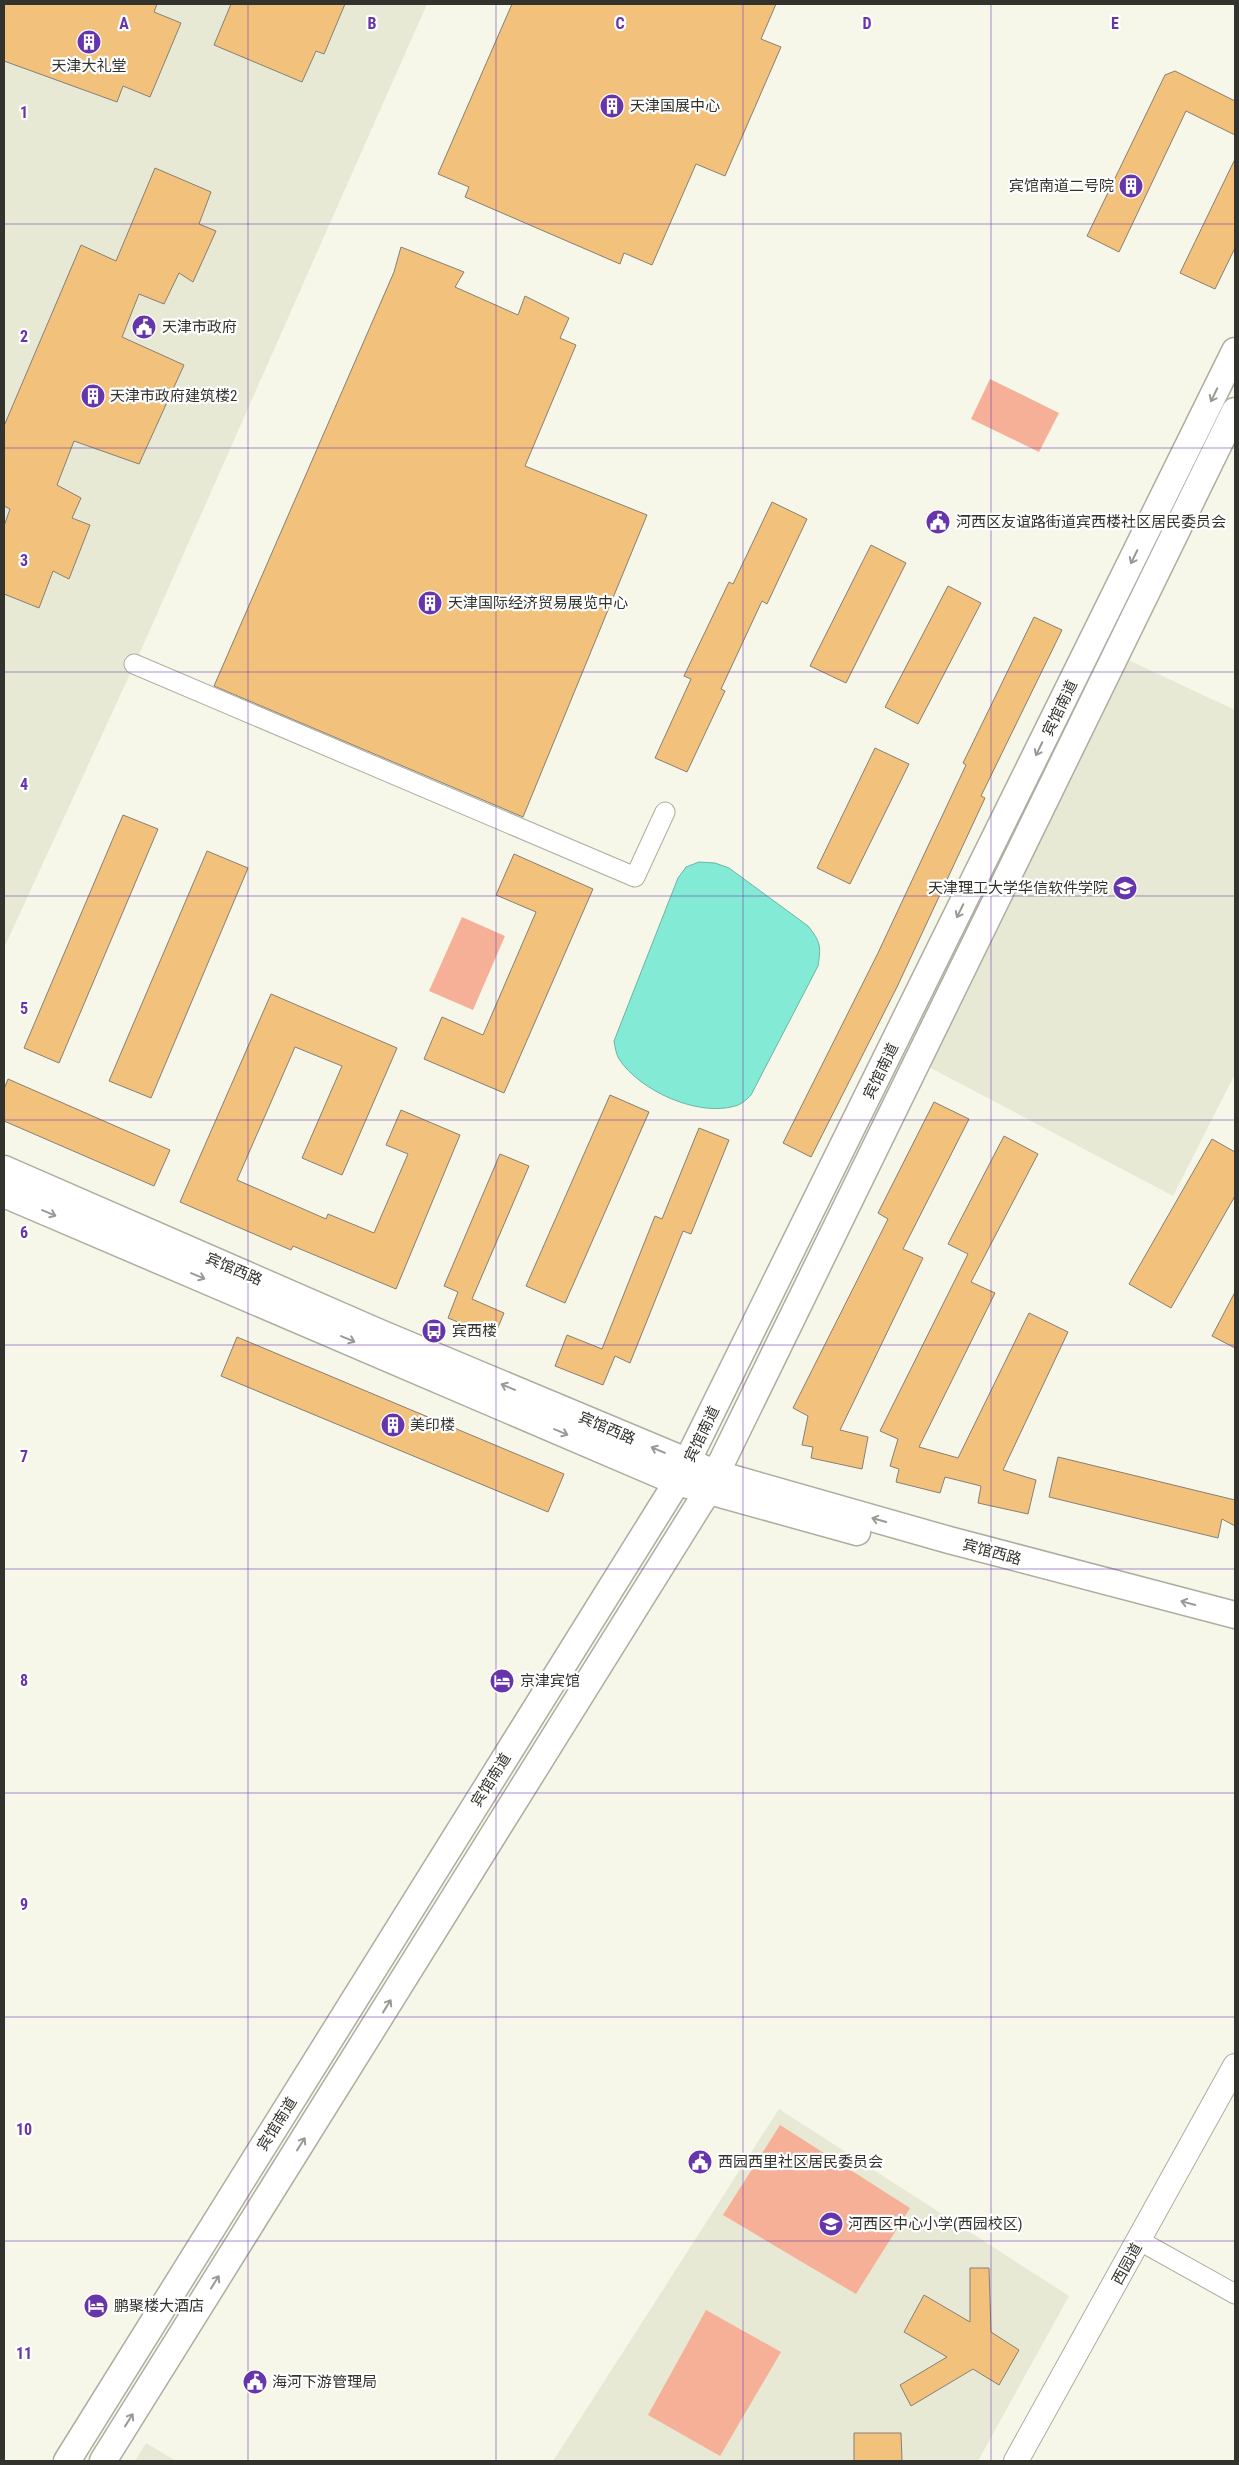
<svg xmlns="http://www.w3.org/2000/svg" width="1239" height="2465" font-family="'Roboto Condensed','Noto Sans SC',sans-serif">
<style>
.built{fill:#e7e9d4}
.green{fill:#f5b097}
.water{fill:#83ebd5;stroke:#6bb4a3}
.building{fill:#f2c17c;stroke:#877f75}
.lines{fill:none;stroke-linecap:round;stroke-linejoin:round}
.minor-casing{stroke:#adada0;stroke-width:21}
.tertiary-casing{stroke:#adada0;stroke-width:26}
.secondary-casing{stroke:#adada0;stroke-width:29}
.minor{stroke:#fff;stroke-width:19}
.tertiary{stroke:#fff;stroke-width:24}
.secondary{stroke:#fff;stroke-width:26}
.oneway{stroke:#999996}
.grid{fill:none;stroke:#6634ab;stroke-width:1;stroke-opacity:0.55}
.labels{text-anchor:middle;stroke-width:4.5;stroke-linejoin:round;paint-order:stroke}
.poi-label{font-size:15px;fill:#33332e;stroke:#fff;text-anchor:start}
.street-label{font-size:15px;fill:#33332e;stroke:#fff}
.grid-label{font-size:16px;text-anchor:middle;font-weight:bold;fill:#6634ab;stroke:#fff;stroke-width:4.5;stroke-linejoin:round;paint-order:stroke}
</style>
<rect width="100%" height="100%" fill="#f6f7e8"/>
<g class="built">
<polygon points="4,4 427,4 141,650 4,948"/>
<polygon points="1126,659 1235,710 1235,1074 1173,1196 927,1066"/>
<polygon points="779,2109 1069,2296 978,2461 553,2461"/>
<polygon points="146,2443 176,2461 135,2461"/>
</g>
<g class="green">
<polygon points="990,379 1059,413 1039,452 971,419"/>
<polygon points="462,917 505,936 473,1010 429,991"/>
<polygon points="780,2125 910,2208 856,2294 723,2215"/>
<polygon points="706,2310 781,2352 720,2456 648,2415"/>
</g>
<path class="water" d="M699 862 715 863 729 868 808 926C821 942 821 947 818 966L751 1095C747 1099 741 1105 735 1106 698 1117 640 1091 619 1059 616 1054 615 1047 614 1041L678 878 686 867Z"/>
<g class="building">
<polygon points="4,4 157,4 154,12 181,23 150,97 123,86 117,102 4,61"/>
<polygon points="231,4 345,4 324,54 316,51 302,82 214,45"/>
<polygon points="512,4 776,4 761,39 781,47 725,176 696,164 652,265 624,253 620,264 465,197 469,187 438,174"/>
<polygon points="1175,71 1235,101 1235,135 1186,111 1119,252 1087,236 1165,75"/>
<polygon points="1235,159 1235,248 1215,289 1180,273"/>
<polygon points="155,168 211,192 199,224 216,231 193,282 179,273 164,304 139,294 122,337 184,365 139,464 74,441 57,485 81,498 72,518 90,525 69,579 53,571 39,608 4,594 4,526 10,509 4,506 4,426 81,245 116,261"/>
<polygon points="401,247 464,272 455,287 518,315 525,296 569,318 560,338 576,345 525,466 647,515 523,817 214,686 394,272"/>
<polygon points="772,502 807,519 767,604 762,601 721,689 725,691 687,772 655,758 691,679 684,676 729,582 733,584"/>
<polygon points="871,545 906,563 846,683 810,666"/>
<polygon points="948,586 981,603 918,724 885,707"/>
<polygon points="1034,617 1062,630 981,796 985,798 897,987 811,1157 783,1143 878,953 966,765 963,763"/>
<polygon points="875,748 909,764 850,884 817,868"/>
<polygon points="123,815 158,829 59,1063 24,1048"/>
<polygon points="207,851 248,868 151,1098 109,1081"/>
<polygon points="514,854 593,889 504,1093 424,1059 442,1017 483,1035 536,912 496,895"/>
<polygon points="271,994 397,1048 342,1175 302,1158 342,1066 295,1047 237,1180 326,1219 328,1214 374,1233 408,1154 386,1145 401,1110 460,1135 396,1289 293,1246 291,1250 180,1202"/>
<polygon points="8,1079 170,1150 154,1186 4,1121 4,1089"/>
<polygon points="610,1095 649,1112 565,1303 526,1286"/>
<polygon points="934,1102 969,1119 903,1249 923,1258 840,1430 868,1437 862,1469 811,1458 813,1447 802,1445 808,1416 793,1408 888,1219 878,1213"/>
<polygon points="699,1128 729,1140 691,1234 683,1231 630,1363 615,1356 603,1385 555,1366 567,1335 602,1349 655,1216 662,1219"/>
<polygon points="1004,1136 1038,1154 971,1282 995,1293 919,1447 958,1458 1029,1313 1068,1332 1003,1470 1036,1480 1028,1514 978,1503 981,1486 945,1477 940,1493 896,1482 899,1469 890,1466 898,1439 880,1431 968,1254 948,1244"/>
<polygon points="1212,1139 1235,1152 1235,1196 1171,1308 1129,1284"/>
<polygon points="500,1154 529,1166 472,1299 504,1313 494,1337 448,1318 458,1292 444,1286"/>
<polygon points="1235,1292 1235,1348 1212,1336"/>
<polygon points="237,1337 564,1474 548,1512 221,1376"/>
<polygon points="1058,1457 1235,1500 1235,1526 1222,1519 1218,1538 1049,1497"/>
<polygon points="970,2268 989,2268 991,2332 1019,2350 999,2385 973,2369 911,2406 900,2385 947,2357 904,2332 924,2295 970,2322"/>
<polygon points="854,2433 901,2433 902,2461 854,2461"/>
</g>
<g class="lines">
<defs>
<g id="minor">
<polyline points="134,664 635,877 665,812"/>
<polyline points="1140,2241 1235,2294"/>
</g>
<polyline id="tertiary" points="1016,2461 1235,2066"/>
<g id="secondary">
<polyline points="4,1169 380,1333 717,1474 949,1540 1235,1615"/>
<polyline points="4,1194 677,1482 857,1532"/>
<polyline points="67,2461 677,1482 1235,351"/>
<polyline points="103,2461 707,1492 1235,411"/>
</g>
</defs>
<use href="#minor" class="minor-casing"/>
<use href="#tertiary" class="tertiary-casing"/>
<use href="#secondary" class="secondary-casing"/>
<use href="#minor" class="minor"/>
<use href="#tertiary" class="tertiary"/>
<use href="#secondary" class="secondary"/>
</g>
<defs><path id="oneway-shaft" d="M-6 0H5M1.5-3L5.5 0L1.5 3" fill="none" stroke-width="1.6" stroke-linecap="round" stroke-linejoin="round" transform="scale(1.25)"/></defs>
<g class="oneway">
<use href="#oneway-shaft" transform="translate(1214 395) rotate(116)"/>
<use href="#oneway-shaft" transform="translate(1134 557) rotate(116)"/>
<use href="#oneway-shaft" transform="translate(1039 749) rotate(116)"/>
<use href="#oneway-shaft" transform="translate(960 911) rotate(116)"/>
<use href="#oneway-shaft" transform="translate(49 1213) rotate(23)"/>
<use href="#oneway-shaft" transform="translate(198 1276) rotate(23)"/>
<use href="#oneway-shaft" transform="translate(348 1339) rotate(23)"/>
<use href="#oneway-shaft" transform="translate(508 1387) rotate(-157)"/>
<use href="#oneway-shaft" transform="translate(561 1432) rotate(23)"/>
<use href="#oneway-shaft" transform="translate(658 1450) rotate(-157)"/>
<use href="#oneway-shaft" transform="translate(879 1520) rotate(-164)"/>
<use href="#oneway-shaft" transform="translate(1188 1603) rotate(-165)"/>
<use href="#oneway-shaft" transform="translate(387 2006) rotate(-58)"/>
<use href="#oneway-shaft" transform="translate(301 2144) rotate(-58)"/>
<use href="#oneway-shaft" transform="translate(215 2282) rotate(-58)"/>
<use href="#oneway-shaft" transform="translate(129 2420) rotate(-58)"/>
</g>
<path class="grid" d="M248 4V2461M496 4V2461M743 4V2461M991 4V2461M4 224H1235M4 448H1235M4 672H1235M4 896H1235M4 1120H1235M4 1345H1235M4 1569H1235M4 1793H1235M4 2017H1235M4 2241H1235"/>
<defs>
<symbol id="building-disc" viewBox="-11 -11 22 22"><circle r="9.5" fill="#6634ab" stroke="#fff"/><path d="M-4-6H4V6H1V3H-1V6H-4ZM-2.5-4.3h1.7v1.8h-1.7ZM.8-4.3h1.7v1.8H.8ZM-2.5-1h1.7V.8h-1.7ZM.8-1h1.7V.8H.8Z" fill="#fff"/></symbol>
<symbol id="civic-disc" viewBox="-11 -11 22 22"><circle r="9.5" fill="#6634ab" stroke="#fff"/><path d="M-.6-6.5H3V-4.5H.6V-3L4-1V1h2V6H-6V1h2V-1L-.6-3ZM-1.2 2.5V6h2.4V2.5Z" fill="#fff"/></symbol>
<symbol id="university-disc" viewBox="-11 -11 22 22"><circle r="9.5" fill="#6634ab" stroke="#fff"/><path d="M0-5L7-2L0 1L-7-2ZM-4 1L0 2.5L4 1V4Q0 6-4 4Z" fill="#fff"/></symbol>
<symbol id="bus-disc" viewBox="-11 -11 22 22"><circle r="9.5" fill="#6634ab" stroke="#fff"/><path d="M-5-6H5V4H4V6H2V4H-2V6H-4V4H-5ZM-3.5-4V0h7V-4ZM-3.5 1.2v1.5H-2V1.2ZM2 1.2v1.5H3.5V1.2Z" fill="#fff"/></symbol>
<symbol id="hotel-disc" viewBox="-11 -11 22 22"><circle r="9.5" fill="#6634ab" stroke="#fff"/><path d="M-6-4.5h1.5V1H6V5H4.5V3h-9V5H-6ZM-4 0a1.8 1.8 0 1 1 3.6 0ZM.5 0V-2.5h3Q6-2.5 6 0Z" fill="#fff"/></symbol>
<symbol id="school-disc" viewBox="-11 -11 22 22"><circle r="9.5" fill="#6634ab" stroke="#fff"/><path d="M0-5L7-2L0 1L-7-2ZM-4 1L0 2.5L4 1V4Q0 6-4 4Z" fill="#fff"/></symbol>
</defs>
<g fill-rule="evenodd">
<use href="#building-disc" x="75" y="28" width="28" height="28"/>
<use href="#building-disc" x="598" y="92" width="28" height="28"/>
<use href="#building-disc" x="1117" y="172" width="28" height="28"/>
<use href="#civic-disc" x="130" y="313" width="28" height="28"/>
<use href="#building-disc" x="79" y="382" width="28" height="28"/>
<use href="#civic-disc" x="924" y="508" width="28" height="28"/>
<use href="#building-disc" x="416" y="589" width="28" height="28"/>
<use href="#university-disc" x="1111" y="874" width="28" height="28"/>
<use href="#bus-disc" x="420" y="1317" width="28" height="28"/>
<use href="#building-disc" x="379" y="1411" width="28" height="28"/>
<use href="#hotel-disc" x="488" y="1667" width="28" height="28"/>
<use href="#civic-disc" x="686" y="2148" width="28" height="28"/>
<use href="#school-disc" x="817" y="2210" width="28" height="28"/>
<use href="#hotel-disc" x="82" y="2292" width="28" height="28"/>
<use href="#civic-disc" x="241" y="2368" width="28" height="28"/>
</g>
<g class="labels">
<g class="poi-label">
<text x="89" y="71" text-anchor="middle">天津大礼堂</text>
<text x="630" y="111">天津国展中心</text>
<text x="1114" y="191" text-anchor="end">宾馆南道二号院</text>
<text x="162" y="332">天津市政府</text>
<text x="110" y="401">天津市政府建筑楼2</text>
<text x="956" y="527">河西区友谊路街道宾西楼社区居民委员会</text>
<text x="448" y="608">天津国际经济贸易展览中心</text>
<text x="1108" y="893" text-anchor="end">天津理工大学华信软件学院</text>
<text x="452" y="1336">宾西楼</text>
<text x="410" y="1430">美印楼</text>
<text x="520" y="1686">京津宾馆</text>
<text x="718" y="2167">西园西里社区居民委员会</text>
<text x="848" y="2229">河西区中心小学(西园校区)</text>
<text x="114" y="2311">鹏聚楼大酒店</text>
<text x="272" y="2387">海河下游管理局</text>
</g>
<g class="street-label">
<text transform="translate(1060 708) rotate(-64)" y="5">宾馆南道</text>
<text transform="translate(881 1071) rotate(-64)" y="5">宾馆南道</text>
<text transform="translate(234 1269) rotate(23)" y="5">宾馆西路</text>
<text transform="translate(607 1428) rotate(23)" y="5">宾馆西路</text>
<text transform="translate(702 1434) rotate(-64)" y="5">宾馆南道</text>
<text transform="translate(992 1552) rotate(15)" y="5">宾馆西路</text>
<text transform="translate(491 1780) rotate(-58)" y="5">宾馆南道</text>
<text transform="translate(277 2124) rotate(-58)" y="5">宾馆南道</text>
<text transform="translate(1127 2264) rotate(-61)" y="5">西园道</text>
</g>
</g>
<g class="grid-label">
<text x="124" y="29">A</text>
<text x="372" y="29">B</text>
<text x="620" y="29">C</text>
<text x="867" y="29">D</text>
<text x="1115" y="29">E</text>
<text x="24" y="118">1</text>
<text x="24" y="342">2</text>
<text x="24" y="566">3</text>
<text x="24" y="790">4</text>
<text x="24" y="1014">5</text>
<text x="24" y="1238">6</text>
<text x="24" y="1462">7</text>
<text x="24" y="1686">8</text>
<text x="24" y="1910">9</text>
<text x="24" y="2135">10</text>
<text x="24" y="2359">11</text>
</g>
<rect width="1239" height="2465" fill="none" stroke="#33332e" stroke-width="10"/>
</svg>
